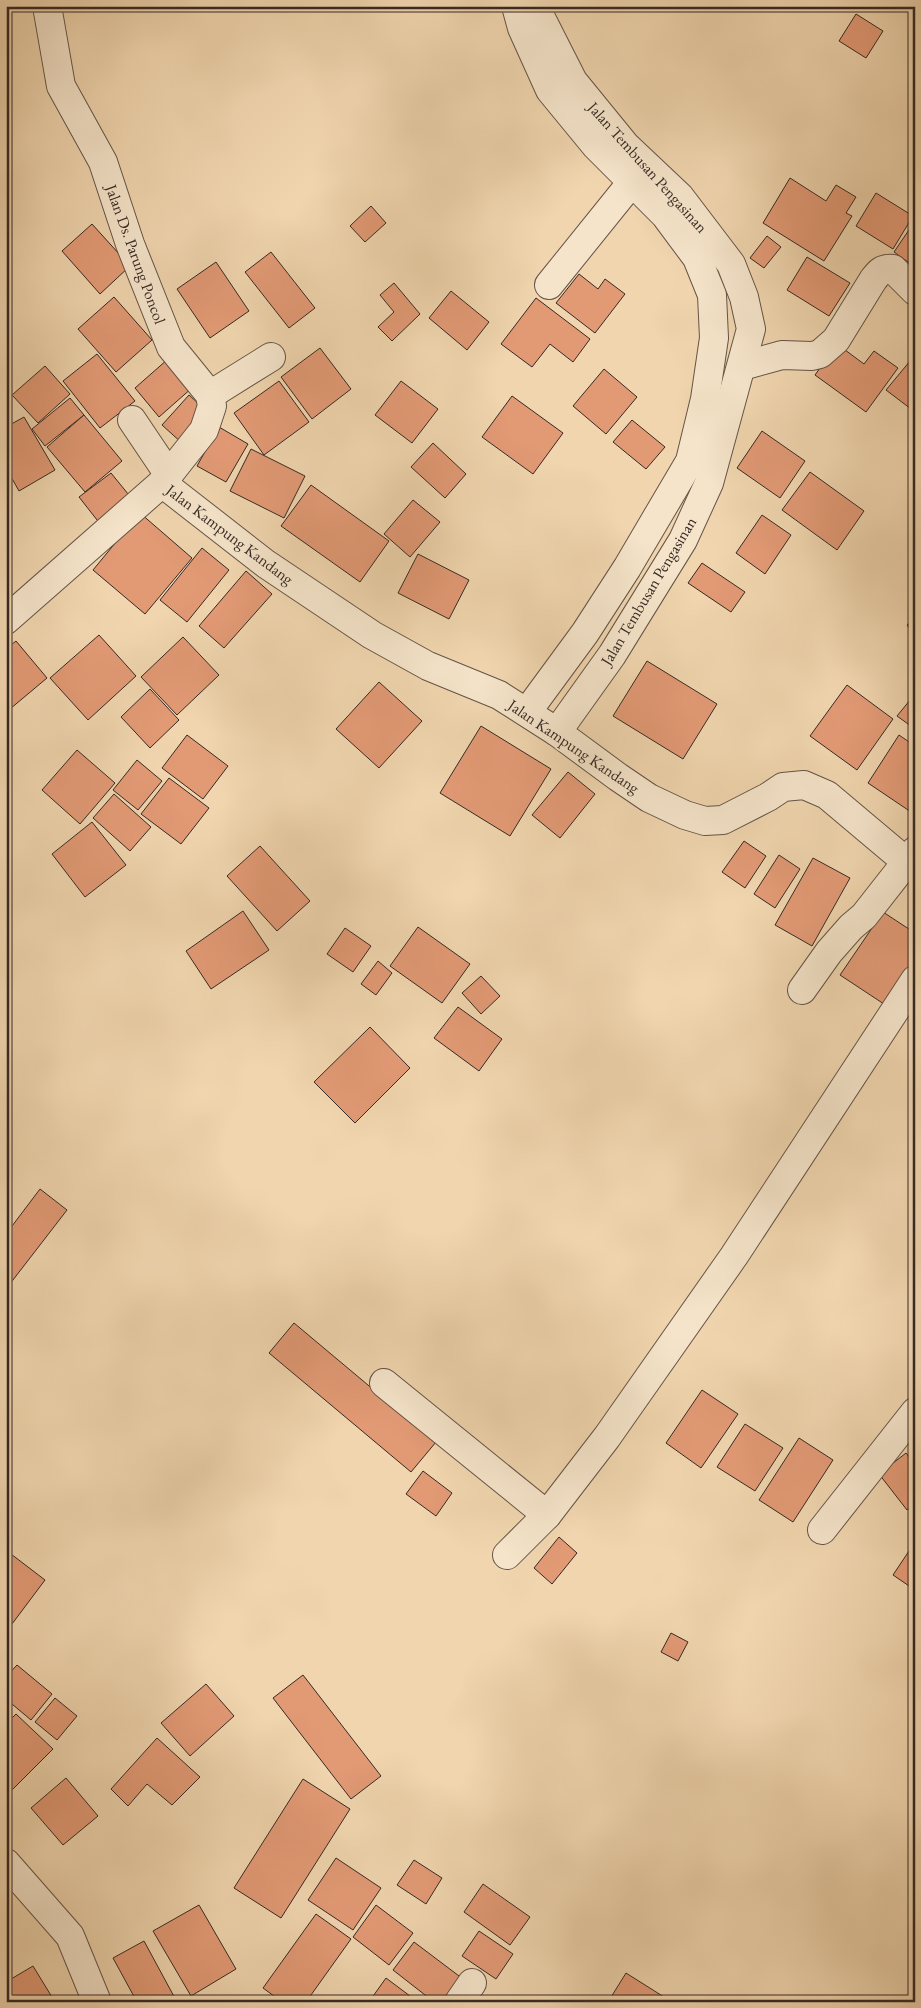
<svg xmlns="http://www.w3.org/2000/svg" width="921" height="2008" font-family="'EB Garamond',serif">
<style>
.building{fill:#e29a75;stroke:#362925}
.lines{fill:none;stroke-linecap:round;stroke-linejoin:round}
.minor-casing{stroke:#645447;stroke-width:30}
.minor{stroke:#f5e4ca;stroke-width:28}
.labels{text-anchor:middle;stroke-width:4;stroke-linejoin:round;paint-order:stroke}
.street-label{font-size:16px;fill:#362925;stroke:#f5e4ca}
</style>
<rect width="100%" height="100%" fill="#f0d5ae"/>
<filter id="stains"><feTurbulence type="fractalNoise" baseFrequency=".004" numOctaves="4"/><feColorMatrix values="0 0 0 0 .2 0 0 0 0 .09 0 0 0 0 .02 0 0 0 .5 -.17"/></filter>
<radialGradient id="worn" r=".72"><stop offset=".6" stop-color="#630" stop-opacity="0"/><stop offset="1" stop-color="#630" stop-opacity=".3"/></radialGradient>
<g class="building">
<polygon points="856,14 883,31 866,58 839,41"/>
<polygon points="6,68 12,78 6,82"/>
<polygon points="790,178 826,201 836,185 856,197 846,213 852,216 824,261 763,223"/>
<polygon points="876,193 913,216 893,249 856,226"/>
<polygon points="371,206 386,223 365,242 350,226"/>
<polygon points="915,221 915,267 894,252"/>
<polygon points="92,224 130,266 100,294 62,251"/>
<polygon points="767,236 781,247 764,268 750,258"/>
<polygon points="271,252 315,308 289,328 245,272"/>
<polygon points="807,257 850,283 829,316 787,290"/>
<polygon points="216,262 249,311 210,338 177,289"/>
<polygon points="579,274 598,289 605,279 625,294 595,333 556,303"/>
<polygon points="394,283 420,314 392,341 378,327 394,312 380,295"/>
<polygon points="451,291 489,322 467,350 429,318"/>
<polygon points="114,297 152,340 116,372 78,329"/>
<polygon points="536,298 590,339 573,362 550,344 532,367 501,344"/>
<polygon points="837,344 864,364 874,351 898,368 866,412 815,375"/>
<polygon points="320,348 351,389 312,419 281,377"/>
<polygon points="97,354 135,401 100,428 63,381"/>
<polygon points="915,355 915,412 886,390"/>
<polygon points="168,359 193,387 159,417 135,388"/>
<polygon points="45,366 70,394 38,423 12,395"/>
<polygon points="604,369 637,397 606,434 573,406"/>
<polygon points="279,381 309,422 264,455 234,413"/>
<polygon points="401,381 438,409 412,443 375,415"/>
<polygon points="189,395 210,414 183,444 162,425"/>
<polygon points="512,396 563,433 533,474 482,437"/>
<polygon points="70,398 84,415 45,446 32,429"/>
<polygon points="84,415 122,461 85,492 47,447"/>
<polygon points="24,417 55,470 19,491 6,468 6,427"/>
<polygon points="632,420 665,447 646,469 613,442"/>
<polygon points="219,427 248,444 226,482 197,466"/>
<polygon points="762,431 805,461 780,498 737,468"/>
<polygon points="433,443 466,474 445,498 411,467"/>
<polygon points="251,449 305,476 284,518 230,491"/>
<polygon points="810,472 864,511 837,550 782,510"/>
<polygon points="111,473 133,500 101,525 79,497"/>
<polygon points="311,485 389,541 360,582 281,526"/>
<polygon points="413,500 440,522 410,557 384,534"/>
<polygon points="140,513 192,558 145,614 93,570"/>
<polygon points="762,515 791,535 765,574 736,553"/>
<polygon points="202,548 229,570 187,622 160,600"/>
<polygon points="418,554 469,580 449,619 398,593"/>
<polygon points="702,563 745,592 731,612 688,583"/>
<polygon points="246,571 272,594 224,648 199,626"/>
<polygon points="915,619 915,636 907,625"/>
<polygon points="99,635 136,676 88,720 50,678"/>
<polygon points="183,637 219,675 177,715 141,677"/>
<polygon points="16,641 47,678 10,709 6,704 6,649"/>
<polygon points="647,661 717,704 683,759 613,716"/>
<polygon points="379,682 422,721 379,768 336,729"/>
<polygon points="847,685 893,719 857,770 810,736"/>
<polygon points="150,689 179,720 150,748 121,717"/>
<polygon points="915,694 915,729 897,716"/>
<polygon points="481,726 551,769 510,836 440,793"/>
<polygon points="187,735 228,766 203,799 162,768"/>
<polygon points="899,735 915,746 915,807 911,812 868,783"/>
<polygon points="77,750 115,783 80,824 42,790"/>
<polygon points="137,760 162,781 138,810 113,790"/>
<polygon points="568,772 595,794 560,838 532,815"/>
<polygon points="169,778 209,808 181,844 141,814"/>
<polygon points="114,794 151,827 130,851 93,818"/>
<polygon points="92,822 126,865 85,897 52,854"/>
<polygon points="744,841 766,856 745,888 722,872"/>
<polygon points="260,846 310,901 277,931 227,876"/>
<polygon points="779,855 800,869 775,908 754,894"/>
<polygon points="813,858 850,878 812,946 775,925"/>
<polygon points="243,911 269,950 211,989 186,951"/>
<polygon points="883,912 915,933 915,971 890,1008 840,975"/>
<polygon points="418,927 470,964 442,1003 390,966"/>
<polygon points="345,928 371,946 353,972 327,954"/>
<polygon points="378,961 392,973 376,995 361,984"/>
<polygon points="481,976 500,996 481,1014 462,993"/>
<polygon points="458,1007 502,1039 479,1071 434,1038"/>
<polygon points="370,1027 410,1068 355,1123 314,1082"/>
<polygon points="40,1189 67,1210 6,1289 6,1234"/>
<polygon points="294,1323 436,1442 411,1472 269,1353"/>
<polygon points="702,1390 738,1414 701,1468 666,1443"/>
<polygon points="745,1424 783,1448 755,1491 717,1467"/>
<polygon points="799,1438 833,1460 793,1522 759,1500"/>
<polygon points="906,1453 915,1464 915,1504 907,1510 879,1474"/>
<polygon points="423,1471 452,1493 436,1516 406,1494"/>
<polygon points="559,1537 577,1553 552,1584 534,1568"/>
<polygon points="915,1542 915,1590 893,1575"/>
<polygon points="11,1554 45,1580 6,1632 6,1560"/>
<polygon points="671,1633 688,1642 678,1661 661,1652"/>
<polygon points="17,1665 52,1694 31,1720 6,1699 6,1677"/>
<polygon points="303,1675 381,1776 351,1799 273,1698"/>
<polygon points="206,1684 234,1716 190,1756 161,1723"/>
<polygon points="55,1698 77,1716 57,1740 35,1722"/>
<polygon points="16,1714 53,1749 12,1790 6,1784 6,1724"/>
<polygon points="157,1738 200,1777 172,1805 147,1784 128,1806 111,1789"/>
<polygon points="66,1778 98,1816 63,1845 31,1808"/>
<polygon points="303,1779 350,1809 281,1918 234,1888"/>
<polygon points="336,1858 381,1888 353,1930 308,1900"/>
<polygon points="414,1860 442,1878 426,1904 397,1885"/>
<polygon points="483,1884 530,1917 510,1945 464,1912"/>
<polygon points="199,1905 236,1969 191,1996 153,1931"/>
<polygon points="376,1905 413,1933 389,1965 353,1937"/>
<polygon points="316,1914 351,1939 306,2002 282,2002 263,1988"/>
<polygon points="479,1931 513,1954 496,1979 462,1956"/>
<polygon points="144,1941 177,2002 137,2002 113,1958"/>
<polygon points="414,1942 467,1982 452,2002 434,2002 393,1970"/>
<polygon points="33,1966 55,2002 6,2002 6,1982"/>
<polygon points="626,1973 672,2002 608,2002"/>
<polygon points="386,1978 418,2002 375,2002 371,1999"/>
</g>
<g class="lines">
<defs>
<g id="minor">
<polyline points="516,6 522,28 550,90 596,146 665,215 697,258 712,295 714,338 705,399 690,461 627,568 585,633 527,712"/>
<polyline points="537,6 539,14 573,81 626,146 680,197 731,264 744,297 751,329 709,483 683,540 612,655 557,732"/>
<polyline points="549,285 632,182"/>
<path d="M742 366 782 355 812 356 820 354 836 340 873 280C879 272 882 268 893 269L915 291"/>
<polyline points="210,395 271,357"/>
<polyline points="132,420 169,475"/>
<polyline points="162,483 266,564 372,635 428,666 499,695 557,732 618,777 649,798 685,815 705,821 723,820 768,797 783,787 804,785 827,795 915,869"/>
<polyline points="6,620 162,483 204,430 212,406 210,395 171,347 130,244 103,162 61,86 47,6"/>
<polyline points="802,990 829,952 851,927 864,916 915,851"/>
<polyline points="384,1383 547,1515"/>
<polyline points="822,1530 915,1412"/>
<polyline points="507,1555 547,1515 607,1437 734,1256 915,980"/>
<polyline points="6,1863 70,1936 97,2002"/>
<polyline points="459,2002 472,1983"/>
</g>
</defs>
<use href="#minor" class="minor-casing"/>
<use href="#minor" class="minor"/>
</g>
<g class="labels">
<g class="street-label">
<text transform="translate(648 167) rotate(48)" y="6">Jalan Tembusan Pengasinan</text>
<text transform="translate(136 254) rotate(70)" y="6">Jalan Ds. Parung Poncol</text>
<text transform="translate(230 534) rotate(37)" y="6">Jalan Kampung Kandang</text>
<text transform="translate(648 591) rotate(-59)" y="6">Jalan Tembusan Pengasinan</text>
<text transform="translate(574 746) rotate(34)" y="6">Jalan Kampung Kandang</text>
</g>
</g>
<rect width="921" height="2008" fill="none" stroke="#f0d5ae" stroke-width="25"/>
<rect x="8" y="8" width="906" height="1993" fill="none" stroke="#362925" stroke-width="2.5"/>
<rect x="12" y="12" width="896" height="1983" fill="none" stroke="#362925"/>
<rect width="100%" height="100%" filter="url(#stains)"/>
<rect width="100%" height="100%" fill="url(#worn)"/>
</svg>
